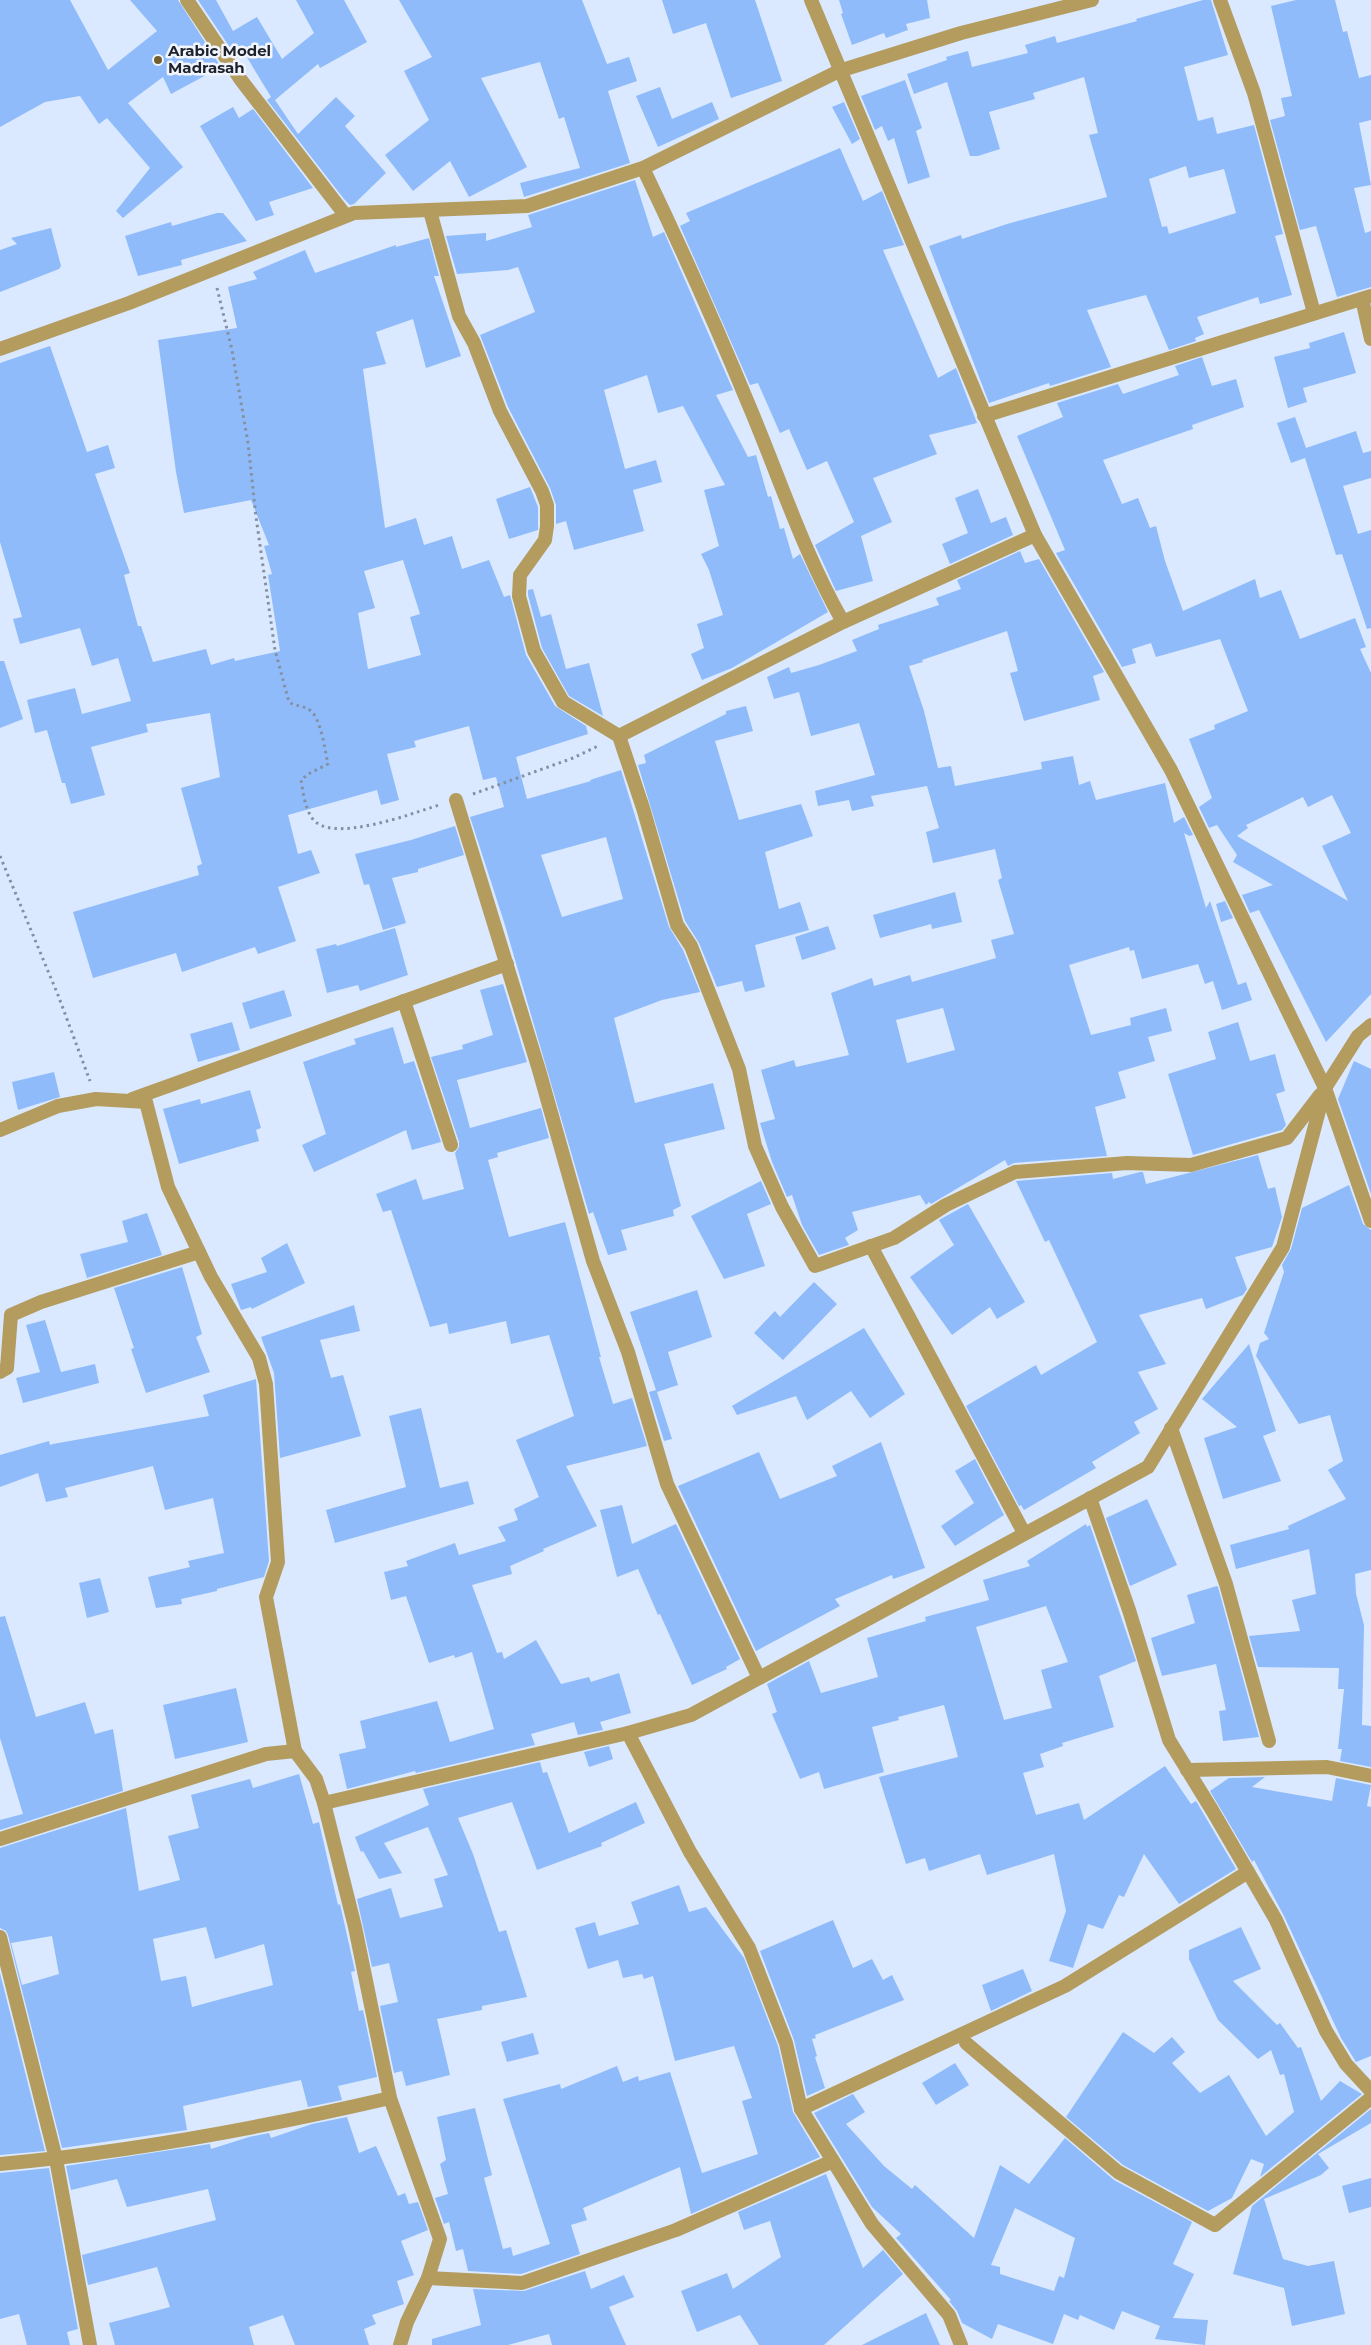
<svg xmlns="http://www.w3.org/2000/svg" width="1371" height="2345" font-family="Montserrat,sans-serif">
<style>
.building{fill:#8fbbfa;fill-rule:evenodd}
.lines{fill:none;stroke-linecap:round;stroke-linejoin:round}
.path{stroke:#848f9f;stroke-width:3;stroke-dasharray:2.5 4;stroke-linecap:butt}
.minor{stroke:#b49c5f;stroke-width:14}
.poi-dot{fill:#74602f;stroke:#f2f5fb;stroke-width:2}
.labels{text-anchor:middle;stroke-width:5;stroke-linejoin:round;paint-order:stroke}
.poi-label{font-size:15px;font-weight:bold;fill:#1c232d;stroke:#f2f5fb;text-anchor:start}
</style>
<rect width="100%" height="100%" fill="#dae9ff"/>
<g class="building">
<polygon points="0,0 70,0 108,70 157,31 130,0 178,0 221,67 171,94 163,77 128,103 183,167 123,218 116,211 150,168 107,118 99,124 80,96 45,102 0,127"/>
<polygon points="198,0 216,0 233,31 257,17 282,59 314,33 296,0 344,0 367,42 320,68 318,64 275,100 298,134 336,97 355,116 345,126 386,173 354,204 350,205 344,199 267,100 271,97 245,54 237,58"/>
<polygon points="399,0 582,0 607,64 629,57 637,81 608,91 630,163 524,197 520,183 580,168 564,117 559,119 540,62 481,78 527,167 469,197 450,161 413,191 385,155 429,120 404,71 432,57"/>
<polygon points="662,0 755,0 782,81 731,98 706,23 673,34"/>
<polygon points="839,0 927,0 930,18 906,24 908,30 886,38 884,33 852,45 841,14 843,13"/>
<path d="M1203 0H1211L1228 55 1184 67 1198 121 1213 117 1217 134 1254 125 1283 234 1275 236 1292 295 1260 304 1258 297 1197 317 1204 334 1195 338 1196 341 1169 350 1146 295 1087 310 1111 367 1050 386 1049 383 989 403 929 246 961 235 962 239 1007 224 1107 197 1089 135 1098 133 1084 77 1033 93 1035 99 989 112 1000 149 978 156H970L947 82 914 94 907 74 947 60 946 57 968 51 972 67 1028 53 1025 45 1055 36 1057 43 1137 21 1136 19ZM1186 166 1189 178 1224 169 1236 213 1169 234 1167 226 1162 227 1149 179Z"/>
<polygon points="1296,0 1335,0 1343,32 1347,31 1359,78 1371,75 1371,120 1359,123 1371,185 1354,188 1365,233 1371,231 1371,287 1337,297 1316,226 1300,230 1270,120 1285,116 1281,98 1292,96 1271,6"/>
<polygon points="905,80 922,128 916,131 930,177 908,184 894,138 888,141 882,126 875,130 861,96"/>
<polygon points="660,87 672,119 712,102 719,119 658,147 636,96"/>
<polygon points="844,102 860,139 852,144 832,107"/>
<polygon points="233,107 239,118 253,109 313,188 269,202 274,215 256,221 200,126"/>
<polygon points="840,148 863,201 882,191 904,245 883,250 938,378 956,368 977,423 929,435 937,454 873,478 892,522 861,536 873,581 836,591 815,545 854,522 827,461 807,470 789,429 780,433 758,383 750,385 680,226 690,221 686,213"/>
<polygon points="635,180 653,237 664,232 733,390 716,395 748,457 756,455 768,497 771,496 780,529 784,528 793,559 800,554 828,612 732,668 702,680 691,654 704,648 697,624 723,615 709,570 701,554 719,546 704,490 725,485 683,406 658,413 647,375 604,390 625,469 656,460 662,482 633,490 644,531 574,550 566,521 556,524 556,505 550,488 508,407 480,335 535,312 518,267 508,270 457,274 446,236 486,233 486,241 532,227 528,215"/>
<polygon points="217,213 223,213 247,241 181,260 182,265 138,276 125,236 171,222 172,226"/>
<polygon points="51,228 61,266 59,269 0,292 0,250 17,244 11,238"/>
<path d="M429 238 439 276H434L461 356 426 368 413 319 376 332 386 364 363 369 385 528 416 518 424 545 452 536 462 569 489 560 504 597 510 595 526 655 555 706 586 726 588 734 516 757 527 799 591 781 590 780 621 770 669 927 683 950 700 992 662 1000 614 1018 635 1103 713 1083 725 1129 664 1144 681 1206 673 1210 674 1216 621 1230 627 1250 608 1255 593 1212 589 1214 504 922 470 817 504 807 496 777 483 780 469 726 414 741 416 747 387 754 399 800 381 805 377 790 288 815 298 854 311 850 320 873 278 887 296 941 258 954 255 947 182 972 176 953 93 978 73 912 199 875 197 866 202 864 181 788 220 777 210 713 146 724 148 732 91 747 105 795 71 804 65 783H62L47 730 35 733 27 700 75 688 82 714 131 701 118 658 92 666 80 628 20 644 13 619 22 617 0 542V363L50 346 87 452 108 445 115 468 95 474 130 573 124 575 138 626H141L153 662 206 649 211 665 234 658 235 661 280 651 268 575 272 574 264 546 269 545 251 500 184 513 176 472 158 340 237 328 228 287 257 279 253 272 305 250 315 273 396 245V247ZM403 560 420 614 410 617 421 655 368 669 358 613 375 608 364 571ZM606 837 623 899 562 917 541 855Z"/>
<polygon points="1344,332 1356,373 1303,388 1307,402 1288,408 1274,357 1310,348 1309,343"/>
<path d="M1202 357 1212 386 1236 379 1244 407 1192 425 1193 429 1103 460 1122 504 1138 498 1150 528 1156 526 1165 561 1183 611 1255 579 1260 598 1281 590 1300 639 1355 618 1366 647 1360 649 1371 673V994L1326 1042 1259 910 1250 913 1242 895 1273 885 1233 862 1237 855 1217 825 1209 828 1199 807 1212 798 1189 739 1215 729 1214 725 1248 711 1220 639 1156 657 1151 643 1132 649 1136 663 1122 667 1056 553 1065 550 1017 436 1063 417 1057 403 1118 384 1123 394 1179 375 1175 366ZM1332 795 1351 833 1322 846 1348 901 1237 836 1248 828 1246 825 1303 797 1308 807Z"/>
<polygon points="1295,417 1306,448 1356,431 1363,453 1371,451 1371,478 1343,486 1358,534 1371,530 1371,628 1367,629 1342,554 1336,555 1305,458 1291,463 1277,423"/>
<polygon points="530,487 538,507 538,530 509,539 496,499"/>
<polygon points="978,489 991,523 1006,517 1013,535 950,564 942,544 968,533 955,498"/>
<path d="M1020 551 1025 563 1039 559 1104 672 1093 676 1100 700 1024 721 1010 673 1018 671 1007 631 922 660 923 662 909 666 924 711 938 768 951 766 955 786 1042 769 1041 762 1073 756 1079 785 1090 781 1096 800 1165 783 1174 823 1184 817 1193 835 1189 836 1184 833 1206 908 1210 901 1238 985 1246 982 1252 1000 1222 1010 1213 981 1205 984 1198 964 1142 979 1134 950 1130 951 1129 947 1069 965 1091 1035 1131 1025 1130 1018 1166 1008 1172 1031 1148 1037 1155 1061 1118 1072 1126 1098 1095 1107 1107 1156 1014 1163 1008 1166 1005 1160 931 1204 929 1202 926 1205 920 1195 852 1212 858 1230 845 1238 849 1245 819 1255 802 1225 792 1195 787 1197 772 1162 760 1123 775 1119 761 1070 794 1060 796 1067 849 1055 831 993 872 978 874 986 910 975 912 982 996 958 991 940 1014 934 998 880 1002 878 995 849 933 863 926 832 939 828 927 786 871 796 874 806 852 811 849 800 818 806 815 791 875 775 859 723 811 736 799 692 774 699 767 677 789 667 791 673 819 665 857 651 852 640 879 629 878 625 939 605 936 598 961 589 957 580ZM943 1008 955 1050 907 1063 896 1020Z"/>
<polygon points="533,589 541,617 551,614 566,669 589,663 603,716 569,696 542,648 528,595 528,590"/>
<polygon points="0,661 4,661 23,719 0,728"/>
<polygon points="746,706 753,731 715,741 739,820 801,804 813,836 765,852 779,909 800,902 809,930 755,945 765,987 745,992 742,981 717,987 699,943 685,921 638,765 646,763 644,755 726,714 726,711"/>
<polygon points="455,826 464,855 418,869 418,872 392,878 406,923 383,930 369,884 364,885 355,854 411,840"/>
<polygon points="955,892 962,922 932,929 931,924 880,938 873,915"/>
<polygon points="1225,901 1233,918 1221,922 1216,904"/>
<polygon points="828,926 836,949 802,960 795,937"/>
<polygon points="395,928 408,975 360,991 358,985 327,993 316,949 336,944 337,946"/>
<polygon points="503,984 527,1062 457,1080 470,1128 541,1108 549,1138 497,1153 498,1157 488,1160 509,1237 565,1222 601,1357 599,1357 613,1404 632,1398 647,1446 566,1466 597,1526 543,1549 544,1551 510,1566 512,1574 472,1585 497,1653 502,1652 504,1659 536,1640 561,1684 589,1677 591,1682 619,1673 631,1713 600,1722 603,1730 578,1735 574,1722 531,1734 535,1745 416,1773 415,1771 347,1789 339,1754 366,1748 360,1721 437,1701 450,1742 494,1729 472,1652 455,1658 454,1655 429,1663 406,1596 391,1600 384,1572 408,1566 406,1561 455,1543 459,1555 506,1541 498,1527 518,1520 514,1509 539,1497 516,1440 574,1416 549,1335 511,1344 506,1321 449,1334 447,1323 430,1327 391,1210 383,1212 376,1194 416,1179 423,1200 464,1189 455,1153 459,1147 459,1142 431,1057 463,1049 462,1045 493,1035 480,990"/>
<polygon points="284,990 292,1016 250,1029 242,1003"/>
<polygon points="232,1022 240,1050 198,1062 190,1034"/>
<polygon points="1238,1022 1250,1061 1275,1054 1285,1091 1276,1094 1286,1125 1282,1130 1193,1155 1168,1074 1216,1059 1208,1032"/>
<polygon points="393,1027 404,1064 414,1061 441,1142 412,1150 406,1130 314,1172 302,1145 326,1134 303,1062 356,1044 354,1039"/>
<polygon points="1354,1061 1371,1069 1371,1194 1338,1099"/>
<polygon points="54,1072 60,1097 18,1110 12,1082"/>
<polygon points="250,1090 261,1128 256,1130 259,1141 179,1164 163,1109 200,1099 201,1104"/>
<polygon points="1258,1155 1268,1189 1275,1187 1282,1217 1272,1247 1235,1257 1247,1289 1243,1295 1206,1309 1202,1298 1139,1315 1166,1364 1138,1372 1158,1409 1134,1422 1140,1433 1092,1462 1096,1468 1024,1510 1021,1505 1019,1506 966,1406 1036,1365 1041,1375 1097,1342 1049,1240 1045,1242 1016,1181 1112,1173 1113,1179 1140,1172 1143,1172 1146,1184"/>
<polygon points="761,1181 771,1204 747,1214 765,1266 724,1279 691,1216"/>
<polygon points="1349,1185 1363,1224 1371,1230 1371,1570 1355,1574 1356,1594 1364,1625 1362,1725 1371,1726 1371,1767 1340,1761 1342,1749 1338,1749 1344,1689 1338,1689 1339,1668 1258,1667 1249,1636 1300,1631 1292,1600 1316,1594 1309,1549 1236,1569 1230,1545 1289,1529 1288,1526 1346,1499 1328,1470 1343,1461 1330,1415 1299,1424 1256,1356 1260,1343 1269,1339 1264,1333 1284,1272 1282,1265 1291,1249 1302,1208"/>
<polygon points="968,1204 1025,1302 997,1319 990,1307 952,1335 910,1277 954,1245 939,1220"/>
<polygon points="147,1213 162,1255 87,1278 80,1254 128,1242 122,1221"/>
<polygon points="287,1243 305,1283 252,1309 251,1307 241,1310 231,1284 267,1272 261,1258"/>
<polygon points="182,1267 202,1334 196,1337 210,1372 146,1393 131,1349 134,1348 114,1288"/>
<polygon points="814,1282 837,1304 783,1360 754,1333 775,1311 780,1317"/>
<polygon points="697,1290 712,1337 668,1352 678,1385 657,1392 672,1439 664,1441 649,1392 656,1390 630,1312"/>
<polygon points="354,1305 360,1331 320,1340 331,1378 343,1375 361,1436 280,1458 274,1373 261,1337"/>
<polygon points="45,1320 61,1372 95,1364 99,1383 23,1403 16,1378 40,1372 26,1325"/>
<polygon points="864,1328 905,1394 870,1418 851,1391 807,1420 796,1396 737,1415 732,1406"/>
<polygon points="1249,1344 1276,1431 1263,1436 1281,1481 1223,1499 1204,1438 1237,1427 1202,1399"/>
<polygon points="256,1379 269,1561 264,1577 217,1589 217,1591 181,1599 182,1604 156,1608 148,1577 190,1567 188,1561 224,1553 213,1498 165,1510 153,1466 65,1488 68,1497 46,1502 38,1473 0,1487 0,1455 49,1441 50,1445 53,1444 209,1416 203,1395"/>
<polygon points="421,1408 440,1488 468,1481 474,1504 335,1543 326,1510 406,1487 389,1416"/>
<polygon points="881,1442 925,1568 893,1579 892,1575 835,1599 840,1606 756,1651 678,1486 759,1452 780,1499 837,1476 832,1466"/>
<polygon points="975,1459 1004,1515 955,1546 941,1526 974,1503 955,1471"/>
<polygon points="1147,1499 1177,1565 1130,1586 1106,1518"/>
<polygon points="622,1505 632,1544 676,1524 740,1659 726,1667 727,1669 692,1685 660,1614 658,1615 638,1569 617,1577 600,1510"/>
<path d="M1086 1524 1087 1527 1090 1525 1136 1661 1099 1676 1114 1727 1062 1743 1063 1746 1040 1754 1044 1767 1023 1773 1036 1815 1079 1803 1084 1820 1165 1766 1191 1804 1196 1801 1236 1869 1179 1904 1144 1854 1124 1897 1119 1895 1103 1929 1088 1924 1073 1968 1049 1961 1066 1911 1054 1854 987 1875 980 1854 929 1871 925 1858 906 1864 879 1777 958 1757 944 1705 898 1717 899 1720 872 1727 884 1772 824 1789 819 1772 800 1779 772 1714 777 1712 767 1684 809 1661 821 1693 878 1677 867 1638 926 1621 925 1617 989 1600 983 1580 1030 1566 1027 1561ZM1046 1606 1068 1662 1041 1670 1052 1708 1004 1720 976 1627Z"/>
<polygon points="100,1578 109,1612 87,1618 79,1583"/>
<polygon points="1217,1586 1218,1587 1259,1737 1223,1741 1219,1711 1226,1710 1216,1664 1162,1676 1151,1638 1195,1623 1187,1595"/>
<polygon points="5,1616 36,1717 85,1702 95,1734 113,1729 123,1791 0,1830 0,1820 23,1814 0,1738 0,1617"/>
<polygon points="236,1688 248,1742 175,1759 163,1705"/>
<polygon points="609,1746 613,1759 589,1767 584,1752"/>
<polygon points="540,1762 543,1773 547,1772 569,1833 636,1802 645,1823 601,1843 602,1846 537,1870 512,1802 458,1818 473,1854 499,1932 506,1930 527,1997 482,2006 482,2010 437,2019 450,2075 406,2086 402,2071 394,2073 380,2006 398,2002 389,1963 372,1967 357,1899 391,1888 400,1918 443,1907 434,1879 448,1875 428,1827 384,1843 402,1873 379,1879 363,1851 361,1852 355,1837 429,1805 423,1789"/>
<path d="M299 1774 313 1824 319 1822 338 1905 340 1904 355 1971 351 1972 359 2011 363 2010 377 2077 338 2086 342 2100 308 2107 301 2080 183 2106 187 2130 62 2148 8 1935 6 1931 0 1928V1848L126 1808 139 1891 180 1880 168 1836 199 1828 191 1795 250 1779 253 1788ZM206 1927 215 1959 264 1944 273 1985 192 2007 186 1976 161 1981 153 1939ZM52 1936 59 1974 22 1985 11 1943Z"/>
<polygon points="1265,1777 1252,1787 1332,1801 1336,1778 1371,1785 1367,1806 1371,1807 1371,2056 1356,2062 1341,2038 1284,1916 1254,1860 1252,1862 1210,1791 1229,1778"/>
<polygon points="679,1885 689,1912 706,1907 744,1958 778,2046 793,2112 820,2157 691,2214 680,2167 583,2208 587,2220 571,2225 580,2254 521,2274 468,2271 463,2249 456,2251 449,2222 444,2224 435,2198 448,2194 440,2164 446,2160 437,2117 475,2108 492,2175 484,2178 503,2249 511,2247 513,2256 550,2244 503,2099 560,2084 561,2089 617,2066 623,2082 638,2076 639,2081 670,2072 702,2173 758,2154 742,2101 752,2098 734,2046 675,2061 653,1976 644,1979 642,1974 623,1978 618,1960 588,1969 575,1928 595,1922 599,1936 639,1924 631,1902"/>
<polygon points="833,1920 853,1968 872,1959 883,1980 892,1975 904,2000 815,2035 816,2038 812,2039 817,2056 815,2057 825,2088 807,2096 794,2040 760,1951"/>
<polygon points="1241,1927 1261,1969 1233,1981 1277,2025 1280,2023 1298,2048 1301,2047 1321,2101 1340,2081 1362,2094 1260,2177 1264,2164 1251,2159 1232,2198 1208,2211 1123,2165 1066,2117 1123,2032 1154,2053 1172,2037 1185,2052 1172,2063 1200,2093 1229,2075 1266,2136 1294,2112 1284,2074 1280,2075 1271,2050 1258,2059 1218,2020 1189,1959 1189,1950"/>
<polygon points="1023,1969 1032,1991 991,2011 982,1985"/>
<polygon points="0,1973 45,2151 0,2155"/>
<polygon points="533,2033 539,2054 507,2062 501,2042"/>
<polygon points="955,2063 969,2085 936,2105 922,2083"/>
<path d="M853 2094 865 2112 846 2124 884 2166 912 2189 915 2185 974 2238 1000 2165 1029 2184 1065 2138 1114 2180 1192 2222 1173 2264 1194 2274 1173 2318 1208 2320 1205 2345 1155 2339 1160 2326 1122 2311 1114 2330 1080 2315 1078 2320 1064 2314 1053 2344 998 2324 992 2339 962 2323 957 2311 949 2301 951 2300 896 2238 901 2234 872 2207 814 2113ZM1015 2208 1075 2238 1064 2278 1059 2276 1054 2291 1000 2274V2267L991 2265Z"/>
<polygon points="1371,2109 1371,2123 1318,2154 1329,2168 1321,2175 1264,2199 1283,2259 1308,2266 1334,2261 1345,2314 1292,2326 1284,2288 1233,2274 1252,2206"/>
<polygon points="347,2117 359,2153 376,2146 398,2196 405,2193 409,2204 418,2202 428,2230 401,2241 414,2275 397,2281 404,2304 372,2315 376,2324 364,2329 369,2345 295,2345 283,2315 249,2327 254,2345 115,2345 109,2323 170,2307 157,2267 88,2285 82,2255 216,2220 208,2189 127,2207 117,2179 71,2190 66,2166 210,2144 211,2149 249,2137 269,2133 271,2138 312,2124"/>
<polygon points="49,2168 78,2329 67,2332 70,2345 27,2345 19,2314 0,2319 0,2173"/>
<polygon points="826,2174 863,2268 883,2250 903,2274 824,2345 759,2345 740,2315 697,2332 681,2291 727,2273 733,2289 781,2257 770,2221 744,2230 738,2212"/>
<polygon points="1371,2178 1371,2207 1349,2213 1342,2186"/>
<polygon points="585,2271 591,2289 624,2275 634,2297 609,2307 626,2345 552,2345 549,2334 508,2345 432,2345 432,2339 481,2325 473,2289 524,2291"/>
<polygon points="926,2313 940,2345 862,2345"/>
</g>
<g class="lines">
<g class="path">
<path d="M217 288 232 350 248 443 256 517 275 650 289 702C296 707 304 705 311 711 321 720 325 750 328 764L308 774 301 780C303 792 305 808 312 818 330 845 413 813 439 805"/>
<polyline points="473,794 573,758 598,746"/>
<polyline points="0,856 58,995 90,1081"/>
</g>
<g class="minor">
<polyline points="187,0 241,80 346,216"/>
<polyline points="811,0 1035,535 1171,770 1325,1088 1371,1221"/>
<polyline points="1220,0 1254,93 1314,313"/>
<path d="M643 168C680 245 715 323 748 403 779 476 803 552 843 622"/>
<polyline points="430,211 459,316 474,343 500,411 542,491 547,505 547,526 545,540 520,575 519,596 534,651 563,702 619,736 643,808 677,925 691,946 739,1069 755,1146 782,1207 815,1266 894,1238 946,1205 1015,1172 1127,1163 1191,1165 1287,1138 1320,1095"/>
<polyline points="1362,299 1371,339"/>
<polyline points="0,349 129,303 354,213 527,206 643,168 839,71 961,33 1092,0"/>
<polyline points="984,416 1371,296"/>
<polyline points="619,736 843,622 1035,535"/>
<polyline points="456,800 539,1070 593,1261 628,1352 667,1484 759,1678"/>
<polyline points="404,1001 451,1145"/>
<polyline points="132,1099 507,964"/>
<polyline points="0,1130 58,1106 96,1099 146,1102 168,1187 211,1277 259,1358 266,1384 278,1562 266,1597 295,1751"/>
<polyline points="871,1246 1024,1533"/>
<polyline points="0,1372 7,1368 11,1315 41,1302 199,1252"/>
<polyline points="1171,1428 1226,1584 1269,1741"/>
<polyline points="1090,1498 1129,1610 1169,1740 1212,1810 1276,1920 1326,2031 1346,2064 1371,2091"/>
<polyline points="628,1733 690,1852 749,1948 786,2043 801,2109 872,2224 949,2315 961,2345"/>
<polyline points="1187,1770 1327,1767 1371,1776"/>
<polyline points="324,1803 355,1927 390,2098 440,2239 428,2278 407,2322 400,2345"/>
<polyline points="0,1839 266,1754 295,1751 316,1779 324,1803 628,1733 691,1715 1148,1467 1283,1247 1325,1088 1358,1036 1371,1025"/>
<polyline points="0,1937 56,2159 90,2345"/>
<polyline points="966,2043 1118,2172 1215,2225 1371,2098"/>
<polyline points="801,2109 1065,1986 1248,1872"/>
<path d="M0 2164C131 2152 261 2128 390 2098"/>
<polyline points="428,2278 522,2283 676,2230 833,2161"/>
</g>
</g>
<circle class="poi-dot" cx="158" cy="60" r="5"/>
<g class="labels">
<g class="poi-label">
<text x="168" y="56">Arabic Model<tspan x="168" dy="17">Madrasah</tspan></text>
</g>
</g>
</svg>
